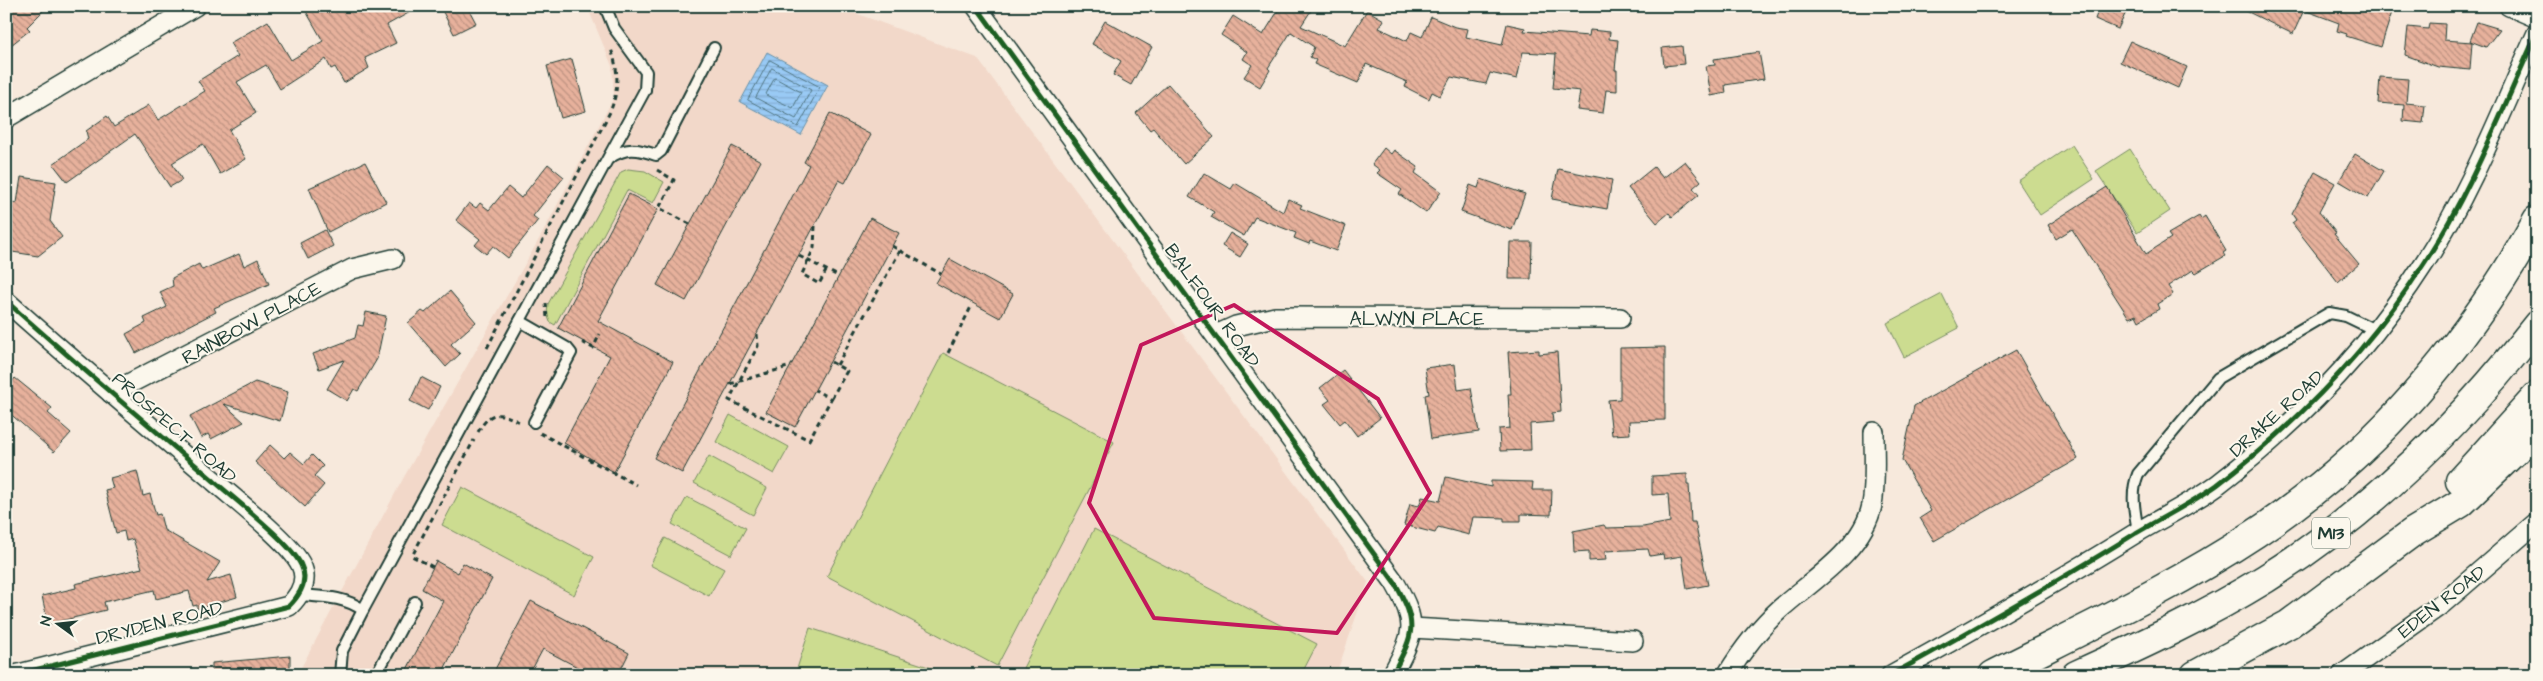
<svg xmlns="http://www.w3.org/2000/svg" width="2543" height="681" font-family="'Architects Daughter',sans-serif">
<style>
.built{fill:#f2d8c9}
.green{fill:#ccdc90;stroke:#768c62}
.water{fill:url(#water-rules);stroke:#6892a8}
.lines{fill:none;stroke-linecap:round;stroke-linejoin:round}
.shore{stroke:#507581;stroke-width:1}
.building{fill:url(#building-back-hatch);stroke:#1f3d34}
.service-casing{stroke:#1f3d34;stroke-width:14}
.minor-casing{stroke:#1f3d34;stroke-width:22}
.motorway-casing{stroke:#1f3d34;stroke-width:31}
.path{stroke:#1f3d34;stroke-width:3;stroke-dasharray:5 4;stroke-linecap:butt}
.service{stroke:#fbf7ec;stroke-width:10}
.minor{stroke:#fbf7ec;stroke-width:19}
.motorway{stroke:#fbf7ec;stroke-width:28}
.cycleway-casing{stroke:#fbf7ec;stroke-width:8}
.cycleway{stroke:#1b5e20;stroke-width:5}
.marked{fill:none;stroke:#c2185b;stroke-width:4;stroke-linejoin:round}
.labels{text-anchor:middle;stroke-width:4;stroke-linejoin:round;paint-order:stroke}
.shield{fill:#fbf7ec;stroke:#61756b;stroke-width:1}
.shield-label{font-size:18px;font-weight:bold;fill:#1f3d34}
.street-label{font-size:19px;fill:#1f3d34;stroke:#fbf7ec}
</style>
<defs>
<pattern id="water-rules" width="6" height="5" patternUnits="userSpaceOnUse" patternTransform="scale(1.25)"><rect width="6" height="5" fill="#99caf5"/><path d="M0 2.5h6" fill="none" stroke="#83aed3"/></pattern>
<pattern id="building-back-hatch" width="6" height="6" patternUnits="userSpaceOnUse" patternTransform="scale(1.25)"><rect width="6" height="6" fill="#e7b19c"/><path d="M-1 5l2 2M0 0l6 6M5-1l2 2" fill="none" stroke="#bb9180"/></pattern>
</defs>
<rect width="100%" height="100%" fill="#f7e9dc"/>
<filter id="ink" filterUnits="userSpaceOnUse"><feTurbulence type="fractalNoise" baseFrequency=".02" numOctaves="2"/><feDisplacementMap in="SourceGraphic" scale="10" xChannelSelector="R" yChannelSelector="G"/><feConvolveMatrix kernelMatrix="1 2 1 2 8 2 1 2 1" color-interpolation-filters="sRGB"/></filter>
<g filter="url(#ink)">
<polygon class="built" points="587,6 836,6 977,58 1368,582 1336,675 297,675 404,477 542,234 614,97 612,66"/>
<g class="green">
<polygon points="2072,145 2094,179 2040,215 2018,181"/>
<polygon points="2130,149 2170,211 2137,233 2096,171"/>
<polygon points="628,169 645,171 664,182 653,203 627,190 555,325 550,322 547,314 548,304 621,172"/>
<polygon points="1942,294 1959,328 1904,357 1887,323"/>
<polygon points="943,353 1114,442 997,666 827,576"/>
<polygon points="730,415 789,447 774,474 716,442"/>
<polygon points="709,456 767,488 753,515 694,483"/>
<polygon points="462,487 594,557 574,595 442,525"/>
<polygon points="687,497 746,528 731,555 672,524"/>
<polygon points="1094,529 1317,644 1301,675 1037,675 1023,668"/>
<polygon points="665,538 724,569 709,596 650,565"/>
<polygon points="810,628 953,675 795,675"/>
</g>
<polygon class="water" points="767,52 828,85 801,135 740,102"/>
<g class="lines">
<g class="shore">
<polygon points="770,60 820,87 798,127 748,100"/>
<polygon points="772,68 811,90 796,119 756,98"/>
<polygon points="775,78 801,92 793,108 766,95"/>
</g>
</g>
<g class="building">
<polygon points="12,6 48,6 27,27 30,30 6,49 6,12"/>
<polygon points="303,6 421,6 387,25 396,43 365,58 369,68 344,83 335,67 331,69 326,59 280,89 266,65 237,82 256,113 229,130 246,159 220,174 203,144 172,163 182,180 170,187 135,134 67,182 53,164 88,139 86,131 107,116 114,127 149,105 158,120 205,91 198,81 238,56 230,43 268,21 291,60 323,41"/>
<polygon points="440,6 467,6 476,23 454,34"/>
<polygon points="1281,6 1314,6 1301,26 1345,46 1367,10 1384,20 1379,28 1407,41 1411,32 1422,37 1431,17 1455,27 1468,29 1466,37 1502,45 1507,24 1525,28 1524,31 1589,36 1590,30 1610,32 1609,39 1618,40 1615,70 1617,70 1617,91 1606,90 1603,113 1577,110 1580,91 1553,88 1556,54 1523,52 1517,79 1490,73 1486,84 1451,77 1440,96 1432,92 1429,99 1405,87 1407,82 1366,64 1358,83 1314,64 1316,60 1310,57 1314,47 1291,32 1268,68 1270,70 1260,87 1244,77 1252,65 1243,59 1247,52 1221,35 1233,16 1263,35"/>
<polygon points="2100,6 2129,6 2118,29 2095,19"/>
<polygon points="2236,6 2376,6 2392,12 2381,47 2346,36 2347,34 2337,31 2339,23 2304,10 2293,34"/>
<polygon points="1105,21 1152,47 1131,85 1113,75 1121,61 1092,44"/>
<polygon points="2477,22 2500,29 2486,47 2470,41"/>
<polygon points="2429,23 2445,24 2444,40 2472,42 2470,70 2438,67 2405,55 2408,27 2428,29"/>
<polygon points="2130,41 2187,67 2178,88 2120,62"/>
<polygon points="1682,46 1684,64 1664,66 1662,48"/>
<polygon points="1759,52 1764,79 1725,85 1726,93 1711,96 1706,66 1715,65 1714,59"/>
<polygon points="572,59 586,111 561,118 547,66"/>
<polygon points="2380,77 2408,79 2406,103 2425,105 2423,123 2403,121 2404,105 2378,103"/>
<polygon points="1168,84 1214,137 1184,164 1153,128 1150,130 1136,113"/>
<polygon points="830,113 871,135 845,183 839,180 682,473 654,458 809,165 804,162"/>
<polygon points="732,146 761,161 686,301 657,285"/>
<polygon points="1384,148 1391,154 1394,150 1418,167 1415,173 1441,192 1426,213 1399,194 1402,190 1377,173 1380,170 1372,164"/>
<polygon points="2355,154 2384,171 2368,198 2339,181"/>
<polygon points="1685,161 1701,181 1693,188 1699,195 1672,217 1669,213 1657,223 1628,188 1654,167 1663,178"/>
<polygon points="365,162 386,202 328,232 309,188"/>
<polygon points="548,164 564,177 533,216 538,220 508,258 493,246 486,254 475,245 480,239 456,220 469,203 476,208 480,203 489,210 508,187 521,198"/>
<polygon points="1558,169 1612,180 1607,209 1552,199"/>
<polygon points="2315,172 2335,183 2319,212 2336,233 2334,234 2359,264 2338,282 2292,223 2296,220 2292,214"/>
<polygon points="1204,173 1231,189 1235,183 1283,212 1288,199 1302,205 1300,208 1346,226 1336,251 1310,241 1309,244 1294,238 1296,233 1255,217 1244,236 1211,217 1214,212 1189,197"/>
<polygon points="21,177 56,182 50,221 62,237 38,256 6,251 6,201 17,203"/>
<polygon points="1481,179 1525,194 1512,230 1461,212 1470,185 1478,188"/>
<polygon points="2107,187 2146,254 2171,238 2168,234 2199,216 2201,219 2205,216 2226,251 2223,253 2225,256 2196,273 2193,270 2168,286 2173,294 2157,304 2159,309 2139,321 2136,315 2129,318 2072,229 2056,239 2048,225"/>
<polygon points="629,194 658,209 598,321 673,362 614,472 564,443 610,356 558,328"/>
<polygon points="870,218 899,233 795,427 766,412"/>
<polygon points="325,230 333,246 308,259 300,243"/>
<polygon points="1230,233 1248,244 1240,257 1222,246"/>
<polygon points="1510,242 1532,242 1531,279 1509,279"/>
<polygon points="239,254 244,266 258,259 269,284 214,308 216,312 136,353 126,334 146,323 144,318 167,307 160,292 173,286 172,278 199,264 202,270"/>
<polygon points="950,259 1013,294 1000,318 936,283"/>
<polygon points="450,291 476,322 451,344 460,354 446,367 408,323 422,311 425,313"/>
<polygon points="366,312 386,316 377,359 358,391 354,389 347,401 327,389 344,360 319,369 313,354 355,338 358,325 363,326"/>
<polygon points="1665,347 1665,420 1629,421 1630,434 1612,435 1608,400 1620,399 1620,348"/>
<polygon points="1539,350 1539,354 1557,352 1561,412 1552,413 1553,422 1530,424 1531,450 1500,451 1499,429 1510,428 1508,394 1511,394 1508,352"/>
<polygon points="2016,350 2078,459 1934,541 1920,518 1931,511 1902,460 1914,406"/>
<polygon points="1455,364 1458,390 1471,388 1479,432 1431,439 1425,395 1429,394 1425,368"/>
<polygon points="1343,370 1380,418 1357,436 1345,420 1340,424 1324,404 1330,400 1320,388"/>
<polygon points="421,377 440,387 428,410 410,401"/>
<polygon points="15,378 52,408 48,413 71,433 54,452 6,410 6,389"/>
<polygon points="255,382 288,392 280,421 224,404 244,422 211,439 208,434 201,438 190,416"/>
<polygon points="270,445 284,458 290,452 304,464 312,455 323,466 314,476 324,485 305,507 255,462"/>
<polygon points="137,471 143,496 150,494 156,515 160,514 164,530 220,562 207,582 231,575 237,597 197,609 197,605 193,606 189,591 156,599 154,590 104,602 106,610 48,624 42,596 76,588 75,584 142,568 133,539 126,541 124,531 116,533 105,490 113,488 110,478"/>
<polygon points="1687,474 1687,484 1689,484 1691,522 1695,522 1708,585 1687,589 1682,556 1664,559 1663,554 1650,556 1648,549 1605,551 1606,560 1589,561 1589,551 1574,552 1573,531 1604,525 1606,528 1643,527 1670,522 1668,494 1652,495 1652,476"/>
<polygon points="1446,477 1491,487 1491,481 1533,482 1532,490 1552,490 1551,515 1521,514 1521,521 1504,521 1504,518 1473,517 1469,535 1438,527 1435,533 1404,525 1410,504 1419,506 1422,497 1440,501"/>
<polygon points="436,561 458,573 463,563 492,579 441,675 404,675 443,601 422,589"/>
<polygon points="531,601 629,653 618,675 580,675 583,670 543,649 529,675 492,675"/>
<polygon points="290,656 290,675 212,675 212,663"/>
</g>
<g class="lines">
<defs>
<g id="service">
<path d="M609 158C626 147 637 148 656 155L661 151 714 48"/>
<polyline points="520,321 567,348 571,353 534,422"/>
<path d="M2138 532C2135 512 2130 494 2138 474L2218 378 2329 313 2346 316 2375 330"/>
<path d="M299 595C323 597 343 596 363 610"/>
<polyline points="340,675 342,651 363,610 645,90 646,72 614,28 605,6"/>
<polyline points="376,675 415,602"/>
</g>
<g id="minor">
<path d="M976 6 1395 583C1419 626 1414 633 1392 675"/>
<polyline points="2509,6 2537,18"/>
<polyline points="6,118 195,6"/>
<path d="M6 301C74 362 144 421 214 481 234 499 291 543 301 565 309 581 300 595 289 606L15 675"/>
<polyline points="1216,335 1236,326 1275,317 1620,318"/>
<polyline points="111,393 352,269 393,259"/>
<polyline points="1412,628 1633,641"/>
<path d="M1727 675C1741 652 1759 628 1780 609 1811 581 1863 550 1872 505 1876 482 1874 455 1874 432"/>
<path d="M1891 675C1974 629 2056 583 2136 533 2163 517 2192 503 2217 485 2298 423 2370 348 2425 262 2471 191 2502 110 2537 33"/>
<polyline points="2342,675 2442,604 2537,522"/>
</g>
<g id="motorway">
<polyline points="2460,481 2537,396"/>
<path d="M1993 675C2082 630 2173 588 2256 533 2375 455 2469 343 2537 220"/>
<path d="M2076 675C2140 646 2205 616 2265 579 2370 513 2461 423 2537 325"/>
<polyline points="2195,675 2289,624 2413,532 2461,503 2537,430"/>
</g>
</defs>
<use href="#service" class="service-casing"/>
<use href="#minor" class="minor-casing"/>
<use href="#motorway" class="motorway-casing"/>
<g class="path">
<polyline points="657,170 674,180 659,208 690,224"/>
<polyline points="815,226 814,248 802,274 819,284 826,271"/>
<polyline points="892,246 941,274"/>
<polyline points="799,256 838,276"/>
<polyline points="546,303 547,319"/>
<polyline points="757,334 758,346 729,400 809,440 831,399 815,390"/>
<polyline points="582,342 593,348 600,334"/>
<path d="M487 348 610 112C619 90 619 71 611 49"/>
<polyline points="948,353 972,305"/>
<polyline points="831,362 847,371 831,399"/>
<polyline points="837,365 900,251"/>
<polyline points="730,384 791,366"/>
<path d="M478 432C491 409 500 412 521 423"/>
<polyline points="540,433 636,485"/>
<polyline points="433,567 412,556 474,440"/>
</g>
<use href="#service" class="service"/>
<use href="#minor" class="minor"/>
<use href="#motorway" class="motorway"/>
<defs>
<g id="cycleway">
<path d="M976 6 1395 583C1419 626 1414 633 1392 675"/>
<path d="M6 301C74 362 144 421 214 481 234 499 291 543 301 565 309 581 300 595 289 606L15 675"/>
<path d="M1891 675C1974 629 2056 583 2136 533 2163 517 2192 503 2217 485 2298 423 2370 348 2425 262 2471 191 2502 110 2537 33"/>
</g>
</defs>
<use href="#cycleway" class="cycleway-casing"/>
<use href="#cycleway" class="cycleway"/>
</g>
</g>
<path class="marked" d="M1234 305 1378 399 1430 493 1337 633 1154 618 1089 503 1141 345Z"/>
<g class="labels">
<rect class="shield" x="2312" y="517.5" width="38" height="31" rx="4"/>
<g class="shield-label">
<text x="2331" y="539">M13</text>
</g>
<g class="street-label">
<text transform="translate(1213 305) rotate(54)" y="7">BALFOUR ROAD</text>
<text x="1417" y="325">ALWYN PLACE</text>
<text transform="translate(251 322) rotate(-28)" y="7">RAINBOW PLACE</text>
<text transform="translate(2276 413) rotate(-42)" y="7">DRAKE ROAD</text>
<text transform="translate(175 427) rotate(41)" y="7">PROSPECT ROAD</text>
<text transform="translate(2441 601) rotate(-38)" y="7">EDEN ROAD</text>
<text transform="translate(159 622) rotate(-14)" y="7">DRYDEN ROAD</text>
</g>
</g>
<rect width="2543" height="681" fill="none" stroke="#fbf7ec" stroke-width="25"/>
<rect x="12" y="12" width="2518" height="656" fill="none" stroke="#1f3d34" stroke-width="2" filter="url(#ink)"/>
<g transform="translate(58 624) rotate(285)" stroke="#fbf7ec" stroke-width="4" paint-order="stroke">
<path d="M0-4L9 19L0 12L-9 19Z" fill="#1f3d34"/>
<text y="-8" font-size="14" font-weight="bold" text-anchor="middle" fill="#1f3d34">N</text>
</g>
</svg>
